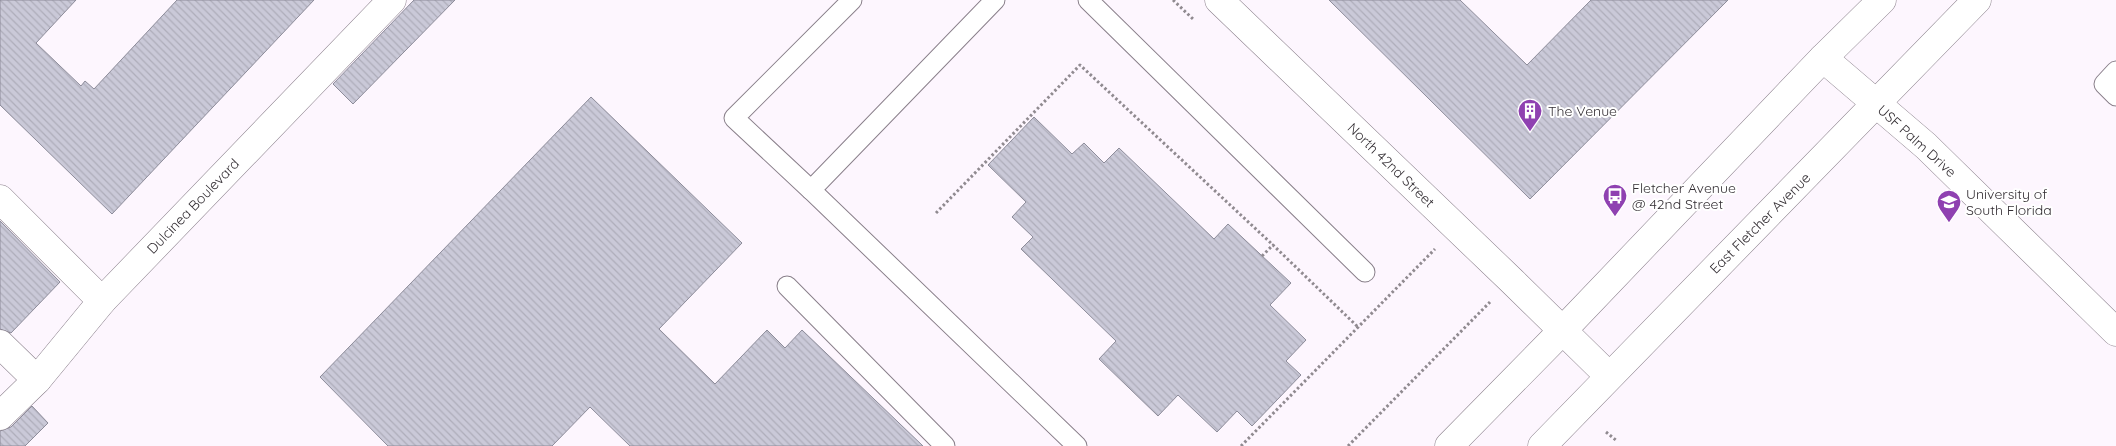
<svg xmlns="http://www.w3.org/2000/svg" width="2116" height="446" font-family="Quicksand,sans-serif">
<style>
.building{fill:url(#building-back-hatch);stroke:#8d8c9a}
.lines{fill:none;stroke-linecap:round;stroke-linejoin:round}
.lane-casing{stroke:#897f8a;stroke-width:21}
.street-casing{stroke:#897f8a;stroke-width:29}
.secondary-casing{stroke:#897f8a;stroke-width:29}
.path{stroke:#908a90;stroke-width:3;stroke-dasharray:2.5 2.5;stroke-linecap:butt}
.lane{stroke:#fff;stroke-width:19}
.street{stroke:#fff;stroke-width:28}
.secondary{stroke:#fff;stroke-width:28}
.labels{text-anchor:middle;stroke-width:4;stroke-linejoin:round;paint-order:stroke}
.poi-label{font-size:14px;fill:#332e33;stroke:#fff;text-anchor:start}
.street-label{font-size:14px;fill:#332e33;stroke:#fff}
</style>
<defs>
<pattern id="building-back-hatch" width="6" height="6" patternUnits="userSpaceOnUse" patternTransform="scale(1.25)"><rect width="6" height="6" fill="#cac9d8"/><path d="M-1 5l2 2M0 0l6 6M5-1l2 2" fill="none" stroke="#aeadba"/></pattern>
</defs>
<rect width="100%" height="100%" fill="#fdf6fe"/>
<g class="building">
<polygon points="0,0 76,0 36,43 81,86 85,81 94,89 177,0 314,0 112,214 0,105"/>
<polygon points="414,0 455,0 353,104 333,84"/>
<polygon points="1329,0 1460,0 1527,65 1591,0 1728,0 1530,199"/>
<polygon points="591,97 742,243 659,329 715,384 767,330 785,348 802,330 923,446 630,446 590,407 552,446 388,446 320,377"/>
<polygon points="1034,117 1072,154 1084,143 1104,163 1119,148 1214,239 1228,224 1291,283 1270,305 1306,340 1286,361 1301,375 1252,426 1237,411 1217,432 1178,395 1158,416 1099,359 1116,341 1021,249 1033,237 1012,217 1026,202 988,165"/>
<polygon points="0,221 60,282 11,333 0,329"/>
<polygon points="32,406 48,423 25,446 0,446 0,431 11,427"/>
</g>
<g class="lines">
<defs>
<g id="lane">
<polyline points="995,0 811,190 1077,446"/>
<polyline points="1088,0 1365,272"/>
<polyline points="2116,71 2104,84 2116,96"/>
<polyline points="811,190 734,118 852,0"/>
<polyline points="787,286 945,446"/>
</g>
<g id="street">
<polyline points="0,199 102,301"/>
<polyline points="0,344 37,380"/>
<polyline points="0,416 37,380 102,301 392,0"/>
</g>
<g id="secondary">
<polyline points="1219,0 1512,281 1609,376"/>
<polyline points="1823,58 1926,146 2116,332"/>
<polyline points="1449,446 1563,330 1823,58 1882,0"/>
<polyline points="1542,446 1977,0"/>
</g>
</defs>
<use href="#lane" class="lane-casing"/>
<use href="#street" class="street-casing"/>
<use href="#secondary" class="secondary-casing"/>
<g class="path">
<polyline points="1173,0 1193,19"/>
<polyline points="936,213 1080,65 1273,245"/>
<polyline points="1262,256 1273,245 1359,328"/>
<polyline points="1606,432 1617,441"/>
<polyline points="1241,446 1435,249"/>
<polyline points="1348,446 1490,302"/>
</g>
<use href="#lane" class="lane"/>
<use href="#street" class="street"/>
<use href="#secondary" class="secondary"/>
</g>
<defs>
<symbol id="building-pin" viewBox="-11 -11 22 30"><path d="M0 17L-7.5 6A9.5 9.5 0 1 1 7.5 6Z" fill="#8f41b1" stroke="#fff"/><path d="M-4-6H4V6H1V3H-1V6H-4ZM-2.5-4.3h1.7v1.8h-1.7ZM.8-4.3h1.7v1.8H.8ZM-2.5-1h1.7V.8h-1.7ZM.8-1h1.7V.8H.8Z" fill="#fff"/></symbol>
<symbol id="bus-pin" viewBox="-11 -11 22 30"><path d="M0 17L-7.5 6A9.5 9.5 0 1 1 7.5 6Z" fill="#8f41b1" stroke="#fff"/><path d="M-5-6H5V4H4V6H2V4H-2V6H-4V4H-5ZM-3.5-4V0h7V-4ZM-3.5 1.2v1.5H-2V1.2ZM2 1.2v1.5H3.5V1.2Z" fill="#fff"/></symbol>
<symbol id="university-pin" viewBox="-11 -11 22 30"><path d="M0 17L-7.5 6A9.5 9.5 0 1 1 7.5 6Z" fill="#8f41b1" stroke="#fff"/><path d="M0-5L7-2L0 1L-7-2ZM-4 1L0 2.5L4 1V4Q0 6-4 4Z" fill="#fff"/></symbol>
</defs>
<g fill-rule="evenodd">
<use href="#building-pin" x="1516" y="97" width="28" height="38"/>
<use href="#bus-pin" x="1601" y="182" width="28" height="38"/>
<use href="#university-pin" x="1935" y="188" width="28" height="38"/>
</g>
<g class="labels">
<g class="poi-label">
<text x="1548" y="116">The Venue</text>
<text x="1632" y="193">Fletcher Avenue<tspan x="1632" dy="16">@ 42nd Street</tspan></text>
<text x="1966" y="199">University of<tspan x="1966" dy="16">South Florida</tspan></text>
</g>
<g class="street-label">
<text transform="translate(1917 141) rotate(42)" y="5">USF Palm Drive</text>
<text transform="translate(1391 165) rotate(44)" y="5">North 42nd Street</text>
<text transform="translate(193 206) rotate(-46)" y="5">Dulcinea Boulevard</text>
<text transform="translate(1760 223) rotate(-45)" y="5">East Fletcher Avenue</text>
</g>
</g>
</svg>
